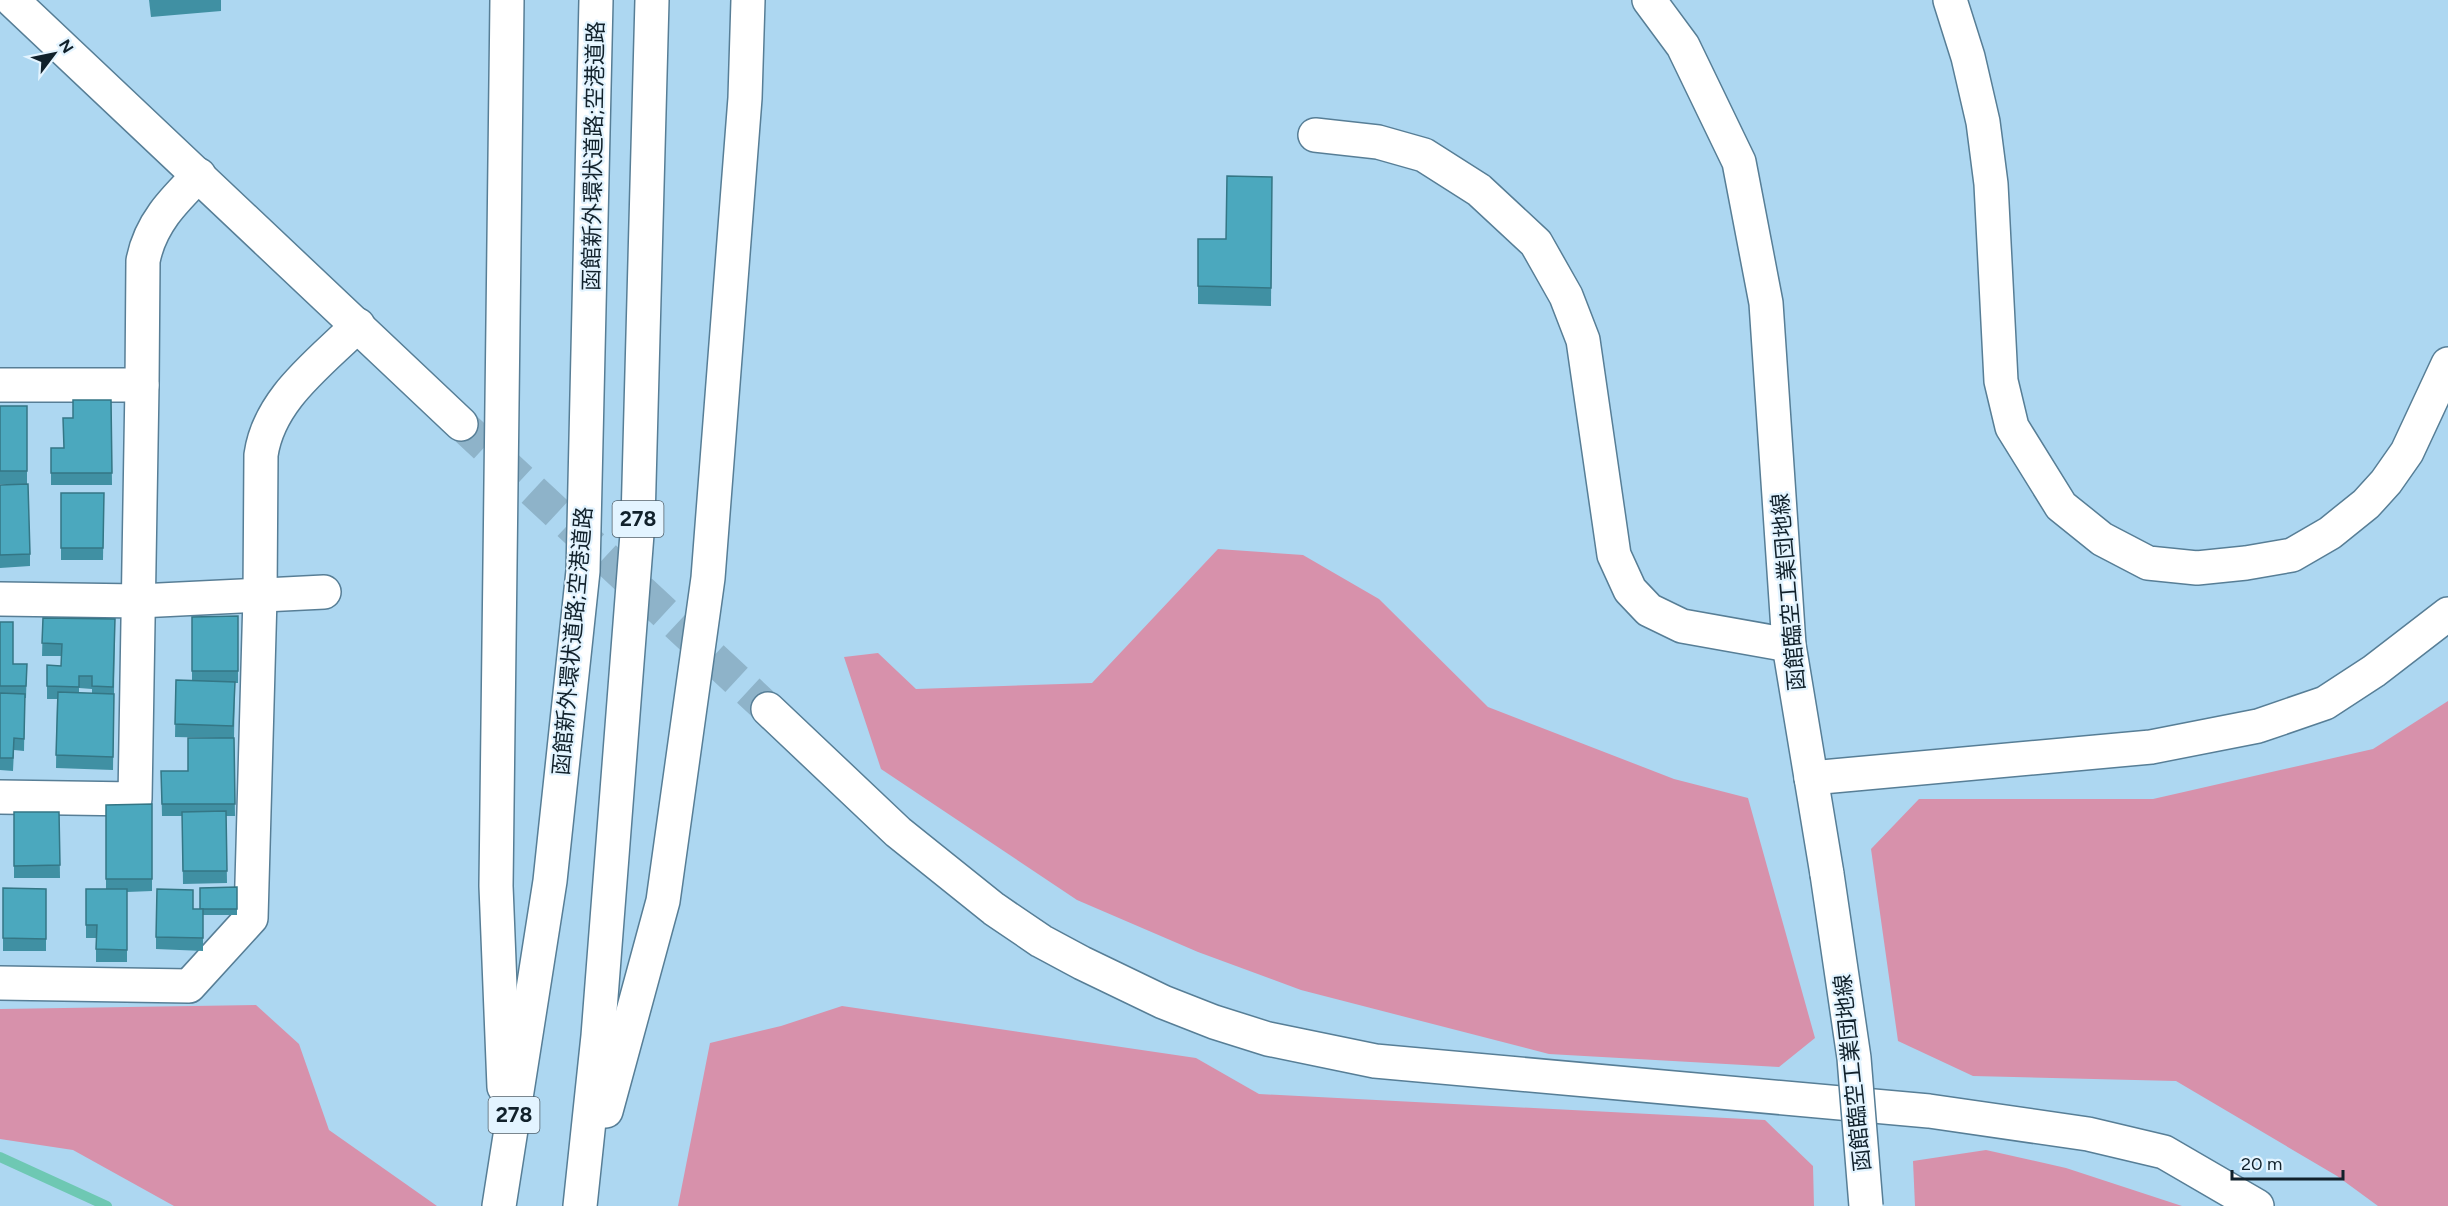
<svg xmlns="http://www.w3.org/2000/svg" width="2448" height="1206" font-family="Figtree,'Noto Sans JP',sans-serif">
<style>
.green{fill:#d791ab}
.lines{fill:none;stroke-linecap:round;stroke-linejoin:round}
.stream{stroke:#6ec8b3;stroke-width:10}
.minor-tunnel{stroke:#8eb3c9;stroke-width:33;stroke-dasharray:33 16;stroke-linecap:butt}
.minor-casing{stroke:#577e96;stroke-width:36}
.major-casing{stroke:#577e96;stroke-width:36}
.highway-casing{stroke:#577e96;stroke-width:36}
.minor{stroke:#fff;stroke-width:33}
.major{stroke:#fff;stroke-width:33}
.highway{stroke:#fff;stroke-width:33}
.major-bridge-casing{stroke:#577e96;stroke-width:36;stroke-linecap:butt}
.major-bridge{stroke:#fff;stroke-width:33}
.wall{fill:#4090a3;fill-rule:evenodd}
.building{fill:#4ba8be;stroke:#347685;stroke-width:1.5}
.labels{text-anchor:middle;stroke-width:4.5;stroke-linejoin:round;paint-order:stroke}
.shield{fill:#e3f4ff;stroke:#50606b;stroke-width:1.5}
.shield-label{font-size:21px;font-weight:bold;fill:#11212b}
.street-label{font-size:22px;fill:#11212b;stroke:#e3f4ff}
</style>
<rect width="100%" height="100%" fill="#add7f1"/>
<g class="green">
<polygon points="1218,549 1303,555 1379,599 1488,707 1674,779 1748,798 1815,1038 1779,1067 1549,1054 1301,990 1198,952 1077,900 881,769 844,657 878,653 916,689 1092,683"/>
<polygon points="2448,701 2448,1206 2378,1206 2337,1176 2176,1081 1973,1076 1898,1041 1871,849 1919,799 2153,799 2373,749"/>
<polygon points="256,1005 299,1044 329,1130 437,1206 174,1206 73,1150 0,1139 0,1009"/>
<polygon points="842,1006 1196,1058 1259,1094 1765,1120 1813,1166 1814,1206 678,1206 710,1043 781,1026"/>
<polygon points="1986,1150 2066,1168 2182,1206 1915,1206 1913,1161"/>
</g>
<g class="lines">
<polyline class="stream" points="0,1157 107,1206"/>
<polyline class="minor-tunnel" points="461,424 768,709"/>
<defs>
<g id="minor">
<polyline points="12,0 461,424"/>
<polyline points="1950,0 1968,57 1983,122 1991,184 2001,381 2012,427 2061,506 2102,539 2148,563 2197,568 2246,563 2292,555 2330,533 2366,504 2386,482 2407,452 2448,364"/>
<polyline points="1315,135 1378,142 1424,155 1479,190 1536,243 1566,296 1583,340 1614,555 1630,590 1649,610 1682,626 1789,645"/>
<path d="M0 385H142L143 261C150 224 173 201 199 175"/>
<polyline points="0,599 139,601 324,592"/>
<polyline points="768,709 898,832 994,909 1041,941 1082,963 1163,1002 1214,1022 1268,1039 1375,1061 1929,1111 2088,1134 2164,1152 2257,1206"/>
<polyline points="1811,778 2151,747 2258,726 2325,703 2374,671 2448,614"/>
<polyline points="0,797 135,799 142,385"/>
<path d="M0 983 189 986 251 918 260 597 261 455C269 399 319 364 358 325"/>
</g>
<polyline id="major" points="1649,0 1683,46 1739,162 1766,303 1789,645 1827,874"/>
<g id="highway">
<polyline points="504,1087 496,886 507,0"/>
<polyline points="606,1111 663,901 708,578 745,98 748,0"/>
<polyline points="499,1206 550,881 583,571 596,0"/>
<polyline points="580,1206 598,1036 638,521 652,0"/>
</g>
</defs>
<use href="#minor" class="minor-casing"/>
<use href="#major" class="major-casing"/>
<use href="#highway" class="highway-casing"/>
<use href="#minor" class="minor"/>
<use href="#major" class="major"/>
<use href="#highway" class="highway"/>
<defs>
<polyline id="major-bridge" points="1827,874 1854,1058 1866,1206"/>
</defs>
<use href="#major-bridge" class="major-bridge-casing"/>
<use href="#major-bridge" class="major-bridge"/>
</g>
<g class="wall">
<polygon points="149,0 221,0 221,11 151,17"/>
<polygon points="1272,177 1271,306 1198,304 1198,286"/>
<polygon points="111,400 112,485 51,485 51,448 64,448 73,418"/>
<rect x="0" y="406" width="27" height="78"/>
<polygon points="0,485 30,554 30,566 0,568"/>
<polygon points="61,493 104,493 103,560 61,560"/>
<polygon points="238,616 238,683 235,683 234,738 235,816 226,816 227,883 183,884 182,816 162,816 161,771 188,771 220,738 175,737 176,680 192,680 192,617"/>
<path d="M43 618 115 619 113 770 56 768 57 699H47V665L61 666 62 656H42ZM79 688 92 689V693H79Z"/>
<polygon points="0,622 13,664 27,664 26,698 25,698 24,751 14,750 13,771 0,770"/>
<polygon points="152,804 152,891 127,892 127,962 96,962 96,938 86,938 86,889 106,889 106,805"/>
<polygon points="14,812 59,812 60,878 14,878"/>
<polygon points="237,887 237,915 203,915 203,951 156,949 156,937 193,909 200,909"/>
<polygon points="3,888 46,889 46,951 3,951"/>
</g>
<g class="building">
<polygon points="1227,176 1272,177 1271,288 1198,286 1198,239 1226,239"/>
<polygon points="73,400 111,400 112,473 51,473 51,448 64,448 63,418 73,418"/>
<rect x="0" y="406" width="27" height="65"/>
<polygon points="28,484 30,554 0,555 0,485"/>
<polygon points="61,493 104,493 103,548 61,548"/>
<polygon points="238,616 238,671 192,671 192,617"/>
<polygon points="43,618 115,619 113,687 92,686 92,676 79,676 79,687 47,686 47,665 61,666 62,644 42,643"/>
<polygon points="0,622 13,622 13,664 27,664 26,686 0,686"/>
<polygon points="176,680 235,682 233,726 175,724"/>
<polygon points="58,692 114,694 113,757 56,755"/>
<polygon points="0,693 25,694 24,739 14,738 13,758 0,758"/>
<polygon points="188,738 234,738 235,804 162,804 161,771 188,771"/>
<polygon points="152,804 152,879 106,879 106,805"/>
<polygon points="226,811 227,871 183,871 182,812"/>
<polygon points="14,812 59,812 60,865 14,866"/>
<polygon points="237,887 237,909 200,909 200,888"/>
<polygon points="3,888 46,889 46,939 3,938"/>
<polygon points="86,889 127,889 127,950 96,949 97,925 86,925"/>
<polygon points="157,889 193,890 193,909 203,909 203,938 156,937"/>
</g>
<g class="labels">
<g class="shield">
<rect x="612.5" y="501" width="51" height="36" rx="4.5"/>
<rect x="488.5" y="1097" width="51" height="36" rx="4.5"/>
</g>
<g class="shield-label">
<text x="638" y="526">278</text>
<text x="514" y="1122">278</text>
</g>
<g class="street-label">
<text transform="translate(593 156) rotate(-89)" y="8">函館新外環状道路;空港道路</text>
<text transform="translate(1788 592) rotate(-95)" y="8">函館臨空工業団地線</text>
<text transform="translate(572 641) rotate(-85)" y="8">函館新外環状道路;空港道路</text>
<text transform="translate(1852 1073) rotate(-96)" y="8">函館臨空工業団地線</text>
</g>
</g>
<g transform="translate(54 54) rotate(58)" stroke="#e3f4ff" stroke-width="4.5" paint-order="stroke">
<path d="M0-4.5L10 22L0 15L-10 22Z" fill="#11212b"/>
<text y="-9" font-size="16" font-weight="bold" text-anchor="middle" fill="#11212b">N</text>
</g>
<path d="M2232 1170v9h111v-9" fill="none" stroke="#11212b" stroke-width="3"/>
<text x="2241" y="1170" font-size="18" fill="#11212b" stroke="#e3f4ff" stroke-width="4.5" paint-order="stroke">20 m</text>
</svg>
